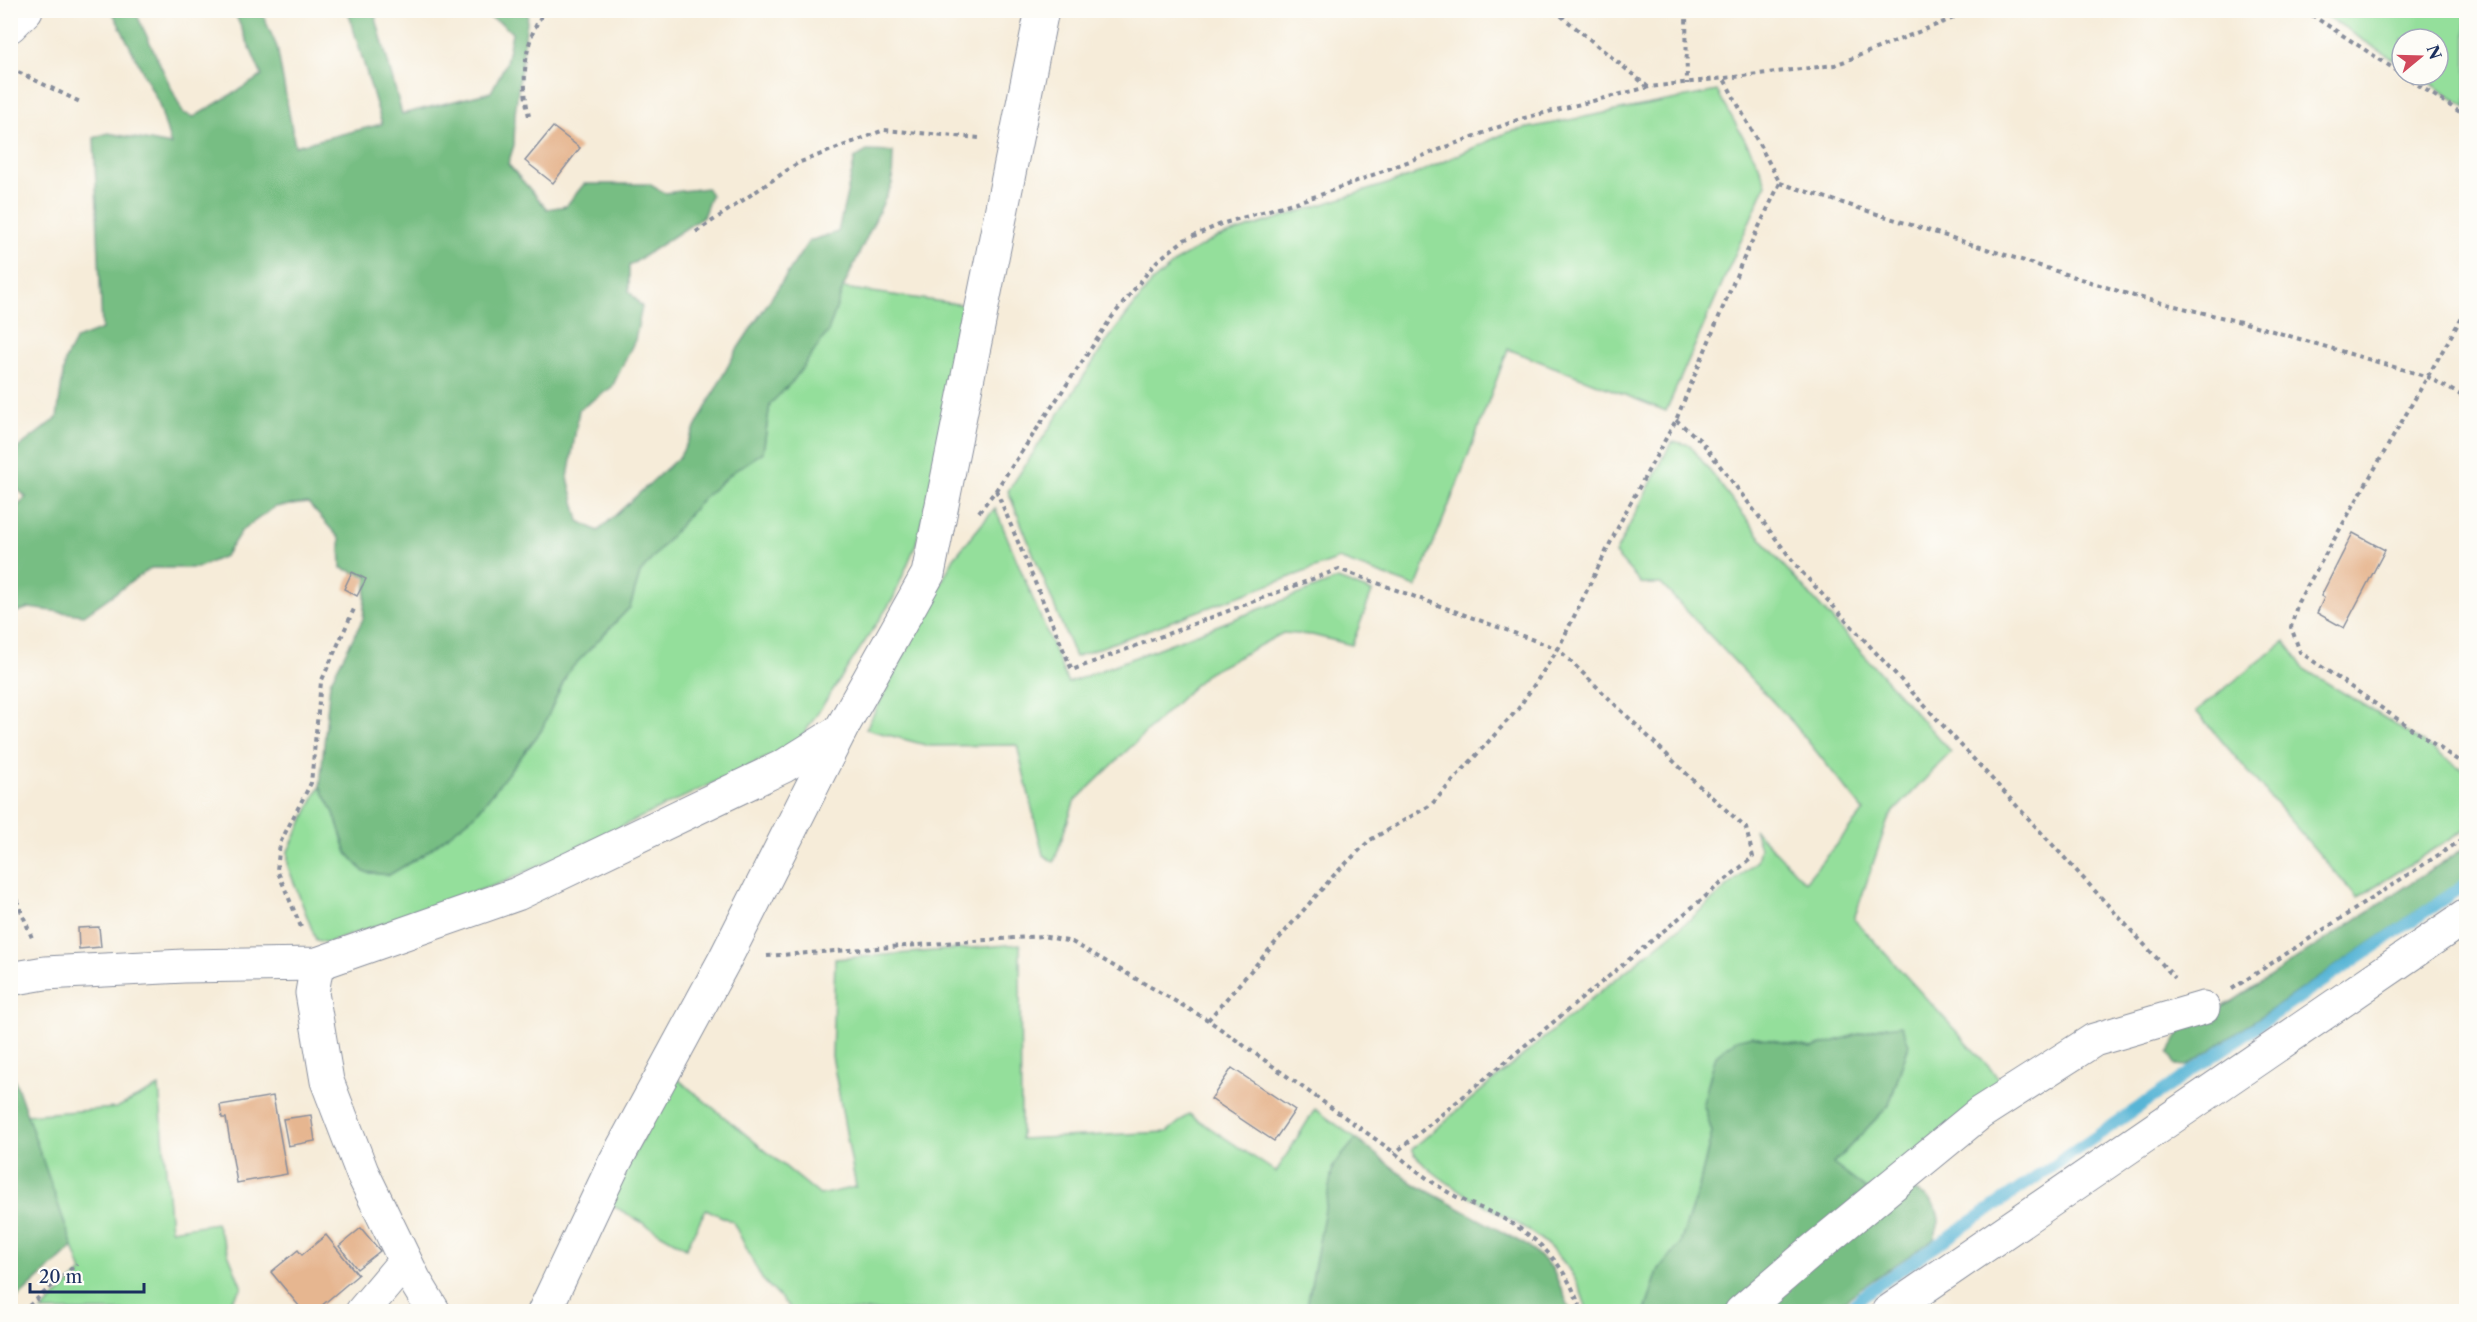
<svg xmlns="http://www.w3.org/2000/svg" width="2477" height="1322" font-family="'Libre Caslon Text',serif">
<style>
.green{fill:#94df9b;stroke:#58877c;stroke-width:1.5}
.forest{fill:#77be83;stroke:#497670;stroke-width:1.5}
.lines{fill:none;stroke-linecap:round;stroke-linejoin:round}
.stream{stroke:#58b5d6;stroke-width:12}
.building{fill:#e6b690}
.minor-casing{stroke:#888e9c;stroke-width:35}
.path{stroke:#888e9c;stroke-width:4;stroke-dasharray:4.5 4.5;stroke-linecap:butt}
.minor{stroke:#fff;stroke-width:33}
</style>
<rect width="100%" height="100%" fill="#fdfcf7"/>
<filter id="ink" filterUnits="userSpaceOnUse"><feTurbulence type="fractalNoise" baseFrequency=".0167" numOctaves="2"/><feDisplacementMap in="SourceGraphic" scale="12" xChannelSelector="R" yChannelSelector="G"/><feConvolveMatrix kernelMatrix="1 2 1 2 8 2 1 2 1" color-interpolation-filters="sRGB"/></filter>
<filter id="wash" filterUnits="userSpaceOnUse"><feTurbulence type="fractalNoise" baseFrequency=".008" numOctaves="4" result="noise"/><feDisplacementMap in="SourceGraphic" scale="24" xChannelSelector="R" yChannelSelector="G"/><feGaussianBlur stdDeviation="1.35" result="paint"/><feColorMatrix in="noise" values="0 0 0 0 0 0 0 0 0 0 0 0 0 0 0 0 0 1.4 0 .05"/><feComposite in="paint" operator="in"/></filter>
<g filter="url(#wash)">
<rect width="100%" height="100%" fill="#f6ecd9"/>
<g class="green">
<polygon points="2317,11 2466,11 2466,107 2417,75 2438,75 2438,39 2402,39 2402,65"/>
<polygon points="1717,91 1758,163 1766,184 1666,411 1508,349 1457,485 1416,587 1339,559 1075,657 1008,491 1109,338 1152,282 1179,259 1216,238 1412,176 1508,132"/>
<polygon points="843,288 971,306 926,505 916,544 893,599 798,743 504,882 327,943 316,940 288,867 288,851 320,786 334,813 347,853 364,872 389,875 423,855 476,814 541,731 567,672 630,607 640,573 702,499 733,472 763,452 770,404 828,332"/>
<path d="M1676 442 1690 445 1775 556 1951 752 1889 817 1854 919 2007 1087 1867 1190 1833 1164 1889 1105 1909 1045 1879 1028 1812 1048 1752 1036 1703 1103 1712 1132 1699 1187 1680 1244 1658 1271 1645 1311H1587C1567 1229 1495 1220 1437 1175 1427 1167 1418 1161 1412 1149L1576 1011 1694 916 1757 861 1760 848 1754 829 1805 882 1864 811 1794 724 1661 584H1642L1615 554 1671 443Z"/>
<polygon points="995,508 1068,683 1338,579 1372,592 1352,645 1312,635 1283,633 1206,674 1074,802 1054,862 1043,855 1017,745 929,746 866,729 954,558"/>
<polygon points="2285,641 2304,669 2388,720 2466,772 2466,829 2357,898 2196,711"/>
<polygon points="1020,944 1021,1139 1167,1132 1189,1114 1276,1172 1315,1109 1356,1139 1333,1167 1307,1308 1303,1311 793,1311 762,1279 733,1222 706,1209 686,1248 608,1203 675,1077 820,1195 856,1187 832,1056 835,959"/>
<polygon points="159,1087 171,1230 216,1223 242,1288 224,1311 41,1311 82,1272 26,1115 116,1108"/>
</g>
<g class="forest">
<polygon points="112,11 135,11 183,113 194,117 262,76 234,11 261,11 277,47 295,146 382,124 348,11 374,11 402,114 491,92 506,63 512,33 501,23 476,11 523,11 528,14 515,114 514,145 508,164 547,209 566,206 584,184 649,184 664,193 707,188 711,195 703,217 629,266 629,291 642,307 635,340 612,387 579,410 568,478 579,521 598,531 680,456 736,351 809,241 838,232 855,158 867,151 893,152 892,184 843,288 828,332 793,381 770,404 763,452 733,472 702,499 640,573 630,607 568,672 541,731 476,814 423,855 389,875 364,872 347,853 334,813 320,786 330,682 363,619 367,576 341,568 340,539 308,503 275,507 242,530 225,556 197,568 151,568 84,615 29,608 11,614 11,513 26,497 11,483 18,448 57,418 65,360 76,339 102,329 94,138 108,133 171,145 159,104"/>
<polygon points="2466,847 2466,878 2187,1066 2175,1065 2169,1053 2184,1026 2233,1001"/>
<polygon points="1901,1025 1909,1044 1889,1105 1833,1164 1867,1190 1726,1311 1645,1312 1658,1271 1680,1244 1699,1187 1712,1132 1703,1103 1716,1055 1736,1040 1752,1036 1812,1048 1879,1028"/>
<polygon points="11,1069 73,1247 11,1304 10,1304"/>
<polygon points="1356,1139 1413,1183 1528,1246 1552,1268 1571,1311 1303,1311 1307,1307 1333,1166"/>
<path d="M1903 1187C1920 1191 1938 1200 1939 1221 1939 1226 1935 1234 1934 1239L1861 1288 1832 1311 1754 1312Z"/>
</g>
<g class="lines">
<polyline class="stream" points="1844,1312 1868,1292 2466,884"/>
</g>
<g id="blocks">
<g class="building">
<polygon points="553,127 580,148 553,183 525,161"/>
<polygon points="2353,533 2385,550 2344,628 2317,613 2324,598 2321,596"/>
<polygon points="352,572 366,579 357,596 344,589"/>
<polygon points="99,927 101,947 79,949 78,928"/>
<polygon points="1232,1068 1295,1110 1274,1141 1211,1099"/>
<polygon points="273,1096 287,1174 237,1183 226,1118 222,1118 220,1105"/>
<polygon points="311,1115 315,1141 288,1146 283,1119"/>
<polygon points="361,1228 380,1251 357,1269 339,1246"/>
<polygon points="326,1235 358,1275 314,1312 304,1312 271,1272 298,1250 302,1255"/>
</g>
</g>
</g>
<g filter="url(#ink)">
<use href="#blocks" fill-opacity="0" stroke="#888e9c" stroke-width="1.5"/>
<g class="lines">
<defs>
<g id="minor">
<polyline points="10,26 26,10"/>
<polyline points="317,964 312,993 327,1081 362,1172 414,1279 434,1312"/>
<polyline points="10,979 45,973 184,966 317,964 517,894 784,766 840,731"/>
<polyline points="362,1312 405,1261"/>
<polyline points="544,1312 615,1162 725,959 840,731 928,574 1042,10"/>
<polyline points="1741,1312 1812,1251 1980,1113 2094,1040 2203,1008"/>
<polyline points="1888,1312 2466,916"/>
</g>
</defs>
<use href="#minor" class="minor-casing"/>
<g class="path">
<polyline points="1554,10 1648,87"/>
<polyline points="1686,10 1687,84"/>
<polyline points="2304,10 2402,74"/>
<polyline points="10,68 80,102"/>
<polyline points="2403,75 2466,116"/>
<path d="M529 116C521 84 523 37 546 10"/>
<polyline points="1780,183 2134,296 2249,324 2428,377 2466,398"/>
<polyline points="696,232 798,163 884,130 979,138"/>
<polyline points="2466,310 2298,602 2291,627 2300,652 2466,766"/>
<polyline points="1676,420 1701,441 1799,569 2175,978"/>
<polyline points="996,490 1072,670 1339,569 1558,649 1694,781 1746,828 1753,857 1395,1153"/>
<polyline points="979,512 996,490 1112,317 1157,261 1184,240 1221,224 1320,195 1520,119 1649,87 1835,65 1974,10"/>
<polyline points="10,883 32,938"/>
<polyline points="301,927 277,870 280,843 311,783 321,682 354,609"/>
<path d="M767 956 1042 936 1072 942 1208 1020 1395 1153C1414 1169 1433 1184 1455 1196 1471 1205 1488 1210 1504 1219 1541 1239 1570 1271 1581 1312"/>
<polyline points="2232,989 2466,837"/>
<polyline points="1208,1020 1335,874 1370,840 1431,805 1518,709 1558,649 1625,513 1676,420 1741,264 1780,183 1724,79"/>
<polyline points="22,1312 77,1264"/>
</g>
<use href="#minor" class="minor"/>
</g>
</g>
<rect width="2477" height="1322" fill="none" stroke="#fdfcf7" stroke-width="36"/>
<g transform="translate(2420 57) rotate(71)"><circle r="28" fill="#fdfcf7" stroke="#a3aaba" stroke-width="1.5"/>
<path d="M0-4.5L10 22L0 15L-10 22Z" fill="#d1495b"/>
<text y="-9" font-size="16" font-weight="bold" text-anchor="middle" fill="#1b2f5e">N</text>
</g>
<path d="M30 1283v9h114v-9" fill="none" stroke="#1b2f5e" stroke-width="3"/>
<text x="39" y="1283" font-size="18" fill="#1b2f5e" stroke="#fdfcf7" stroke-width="4.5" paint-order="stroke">20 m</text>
</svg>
